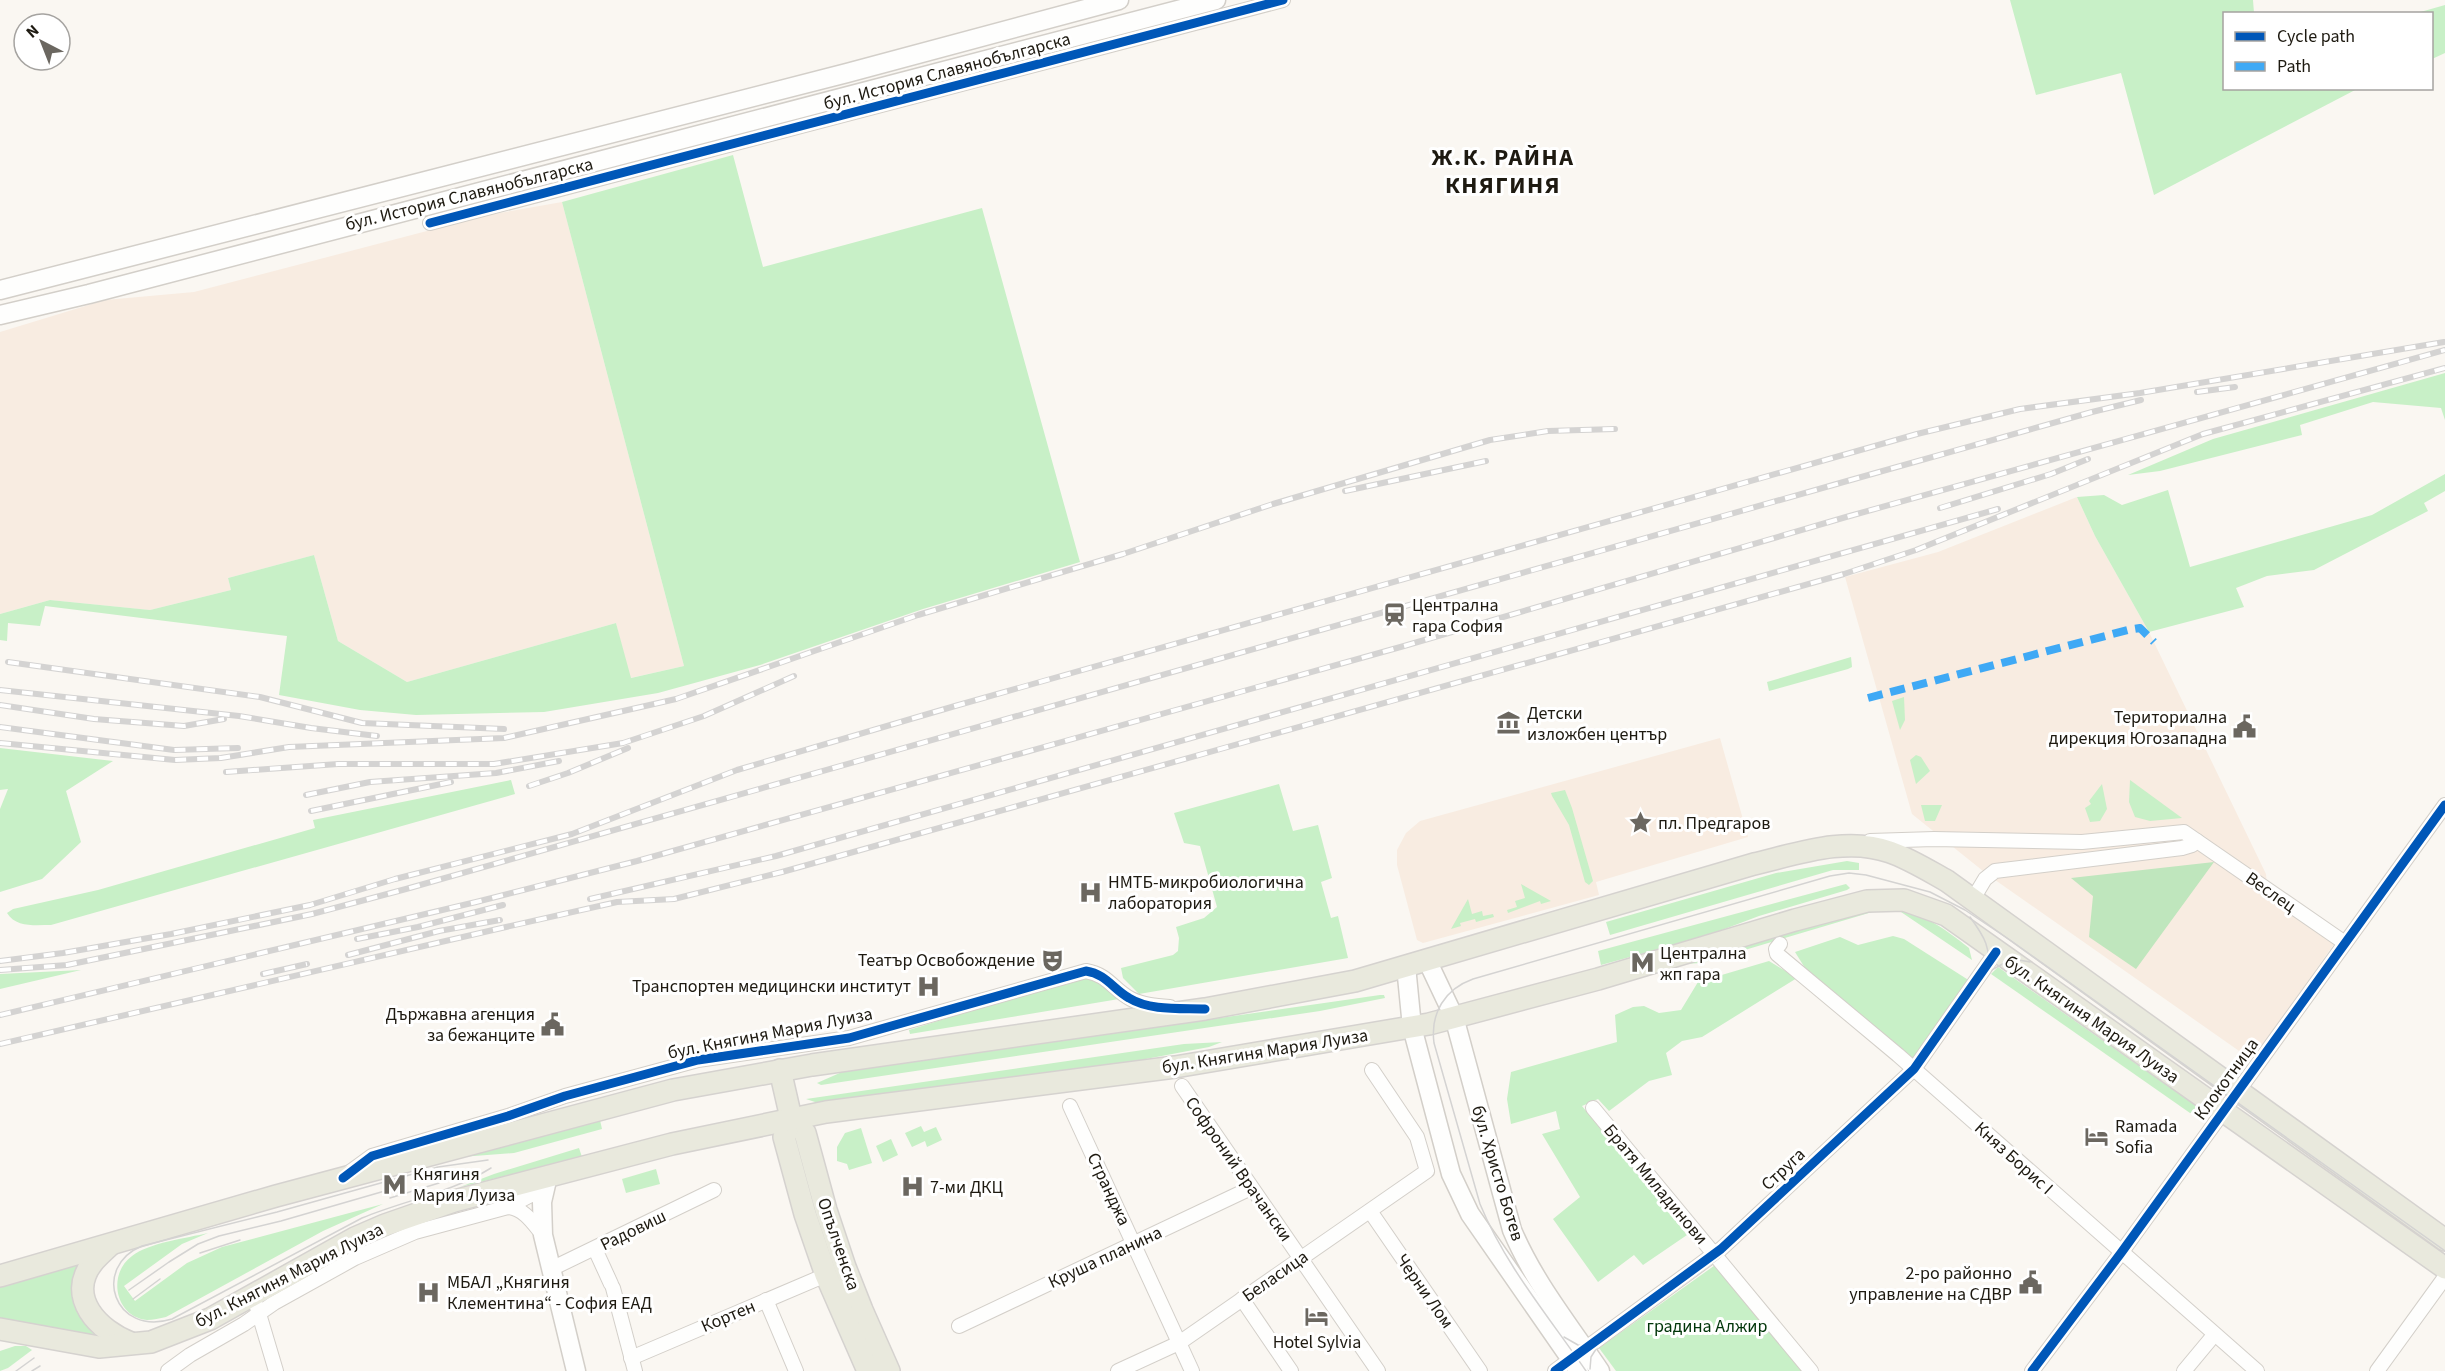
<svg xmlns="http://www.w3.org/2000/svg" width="2445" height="1371" font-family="'Source Sans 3',sans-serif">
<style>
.commercial{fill:#f8ece1}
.green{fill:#c8f0c7}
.forest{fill:#bfe6bd}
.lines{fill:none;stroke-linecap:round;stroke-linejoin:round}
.street-casing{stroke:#d3cfc9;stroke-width:16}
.secondary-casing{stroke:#d3cfc9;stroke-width:21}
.primary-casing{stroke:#d5d2cf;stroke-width:24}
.street{stroke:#fefefd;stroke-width:14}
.secondary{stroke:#fefefd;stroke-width:18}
.primary{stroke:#e9e9dd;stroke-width:21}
.tram{stroke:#d4d3d2;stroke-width:1.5}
.rail-casing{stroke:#d4d3d2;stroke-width:6}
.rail{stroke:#fff;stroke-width:4;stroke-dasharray:11;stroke-linecap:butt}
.quiet{stroke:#3fa9f5;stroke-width:8;stroke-dasharray:15 8;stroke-linecap:butt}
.cycleway-casing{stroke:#fff;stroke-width:13}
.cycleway{stroke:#0057b8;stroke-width:9}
.labels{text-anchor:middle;stroke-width:6;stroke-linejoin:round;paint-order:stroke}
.street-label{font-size:18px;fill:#1e1a11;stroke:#fff}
.poi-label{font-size:18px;fill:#1e1a11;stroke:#fff;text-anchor:start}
.park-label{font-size:18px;fill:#003509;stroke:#fff}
.district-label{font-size:24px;font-weight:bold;letter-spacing:1.5px;fill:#1e1a11;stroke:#fff}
</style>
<rect width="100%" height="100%" fill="#faf7f2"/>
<g class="commercial">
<polygon points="562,202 684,666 630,678 616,623 407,682 338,641 314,555 228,578 231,590 150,610 50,600 0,614 0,332 105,300 194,292 488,215"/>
<polygon points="2077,497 2095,536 2149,632 2266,874 2268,896 2334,944 2252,1060 1988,875 1912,814 1845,577 1938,552"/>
<polygon points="1720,738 1748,837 1596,882 1599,895 1423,943 1417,940 1397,865 1397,850 1406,833 1420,821"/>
</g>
<g class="green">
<polygon points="2010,0 2253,0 2254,13 2224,14 2224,88 2357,89 2154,195 2121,73 2036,95"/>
<polygon points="2445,5 2445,53 2432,59 2432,14 2417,13"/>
<polygon points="733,155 763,267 982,208 1080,562 923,609 760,665 658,693 544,712 416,715 360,710 279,695 287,636 45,606 40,626 8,623 7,641 0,640 0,614 50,600 150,610 231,590 228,578 314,555 338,641 407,682 616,623 631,678 684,666 562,202"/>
<polygon points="2445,373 2445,420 2441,408 2373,402 2300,425 2302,435 2160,471 2128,475 2213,439"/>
<polygon points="2445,474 2445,491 2424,503 2428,511 2314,570 2267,576 2236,588 2244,607 2149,632 2095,536 2077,497 2104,495 2122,505 2168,490 2190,567 2372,515"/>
<polygon points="1851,657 1852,667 1848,669 1769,691 1767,682"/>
<polygon points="1904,697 1905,720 1900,730 1892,701"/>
<polygon points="0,748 113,761 66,791 81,842 42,879 0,892 0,809 8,789 0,790"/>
<polygon points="1916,755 1921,757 1930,771 1916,784 1910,760"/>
<path d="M511 780 515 794 51 925C36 925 16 928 7 913L13 909 98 890 315 828 313 820Z"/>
<polygon points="2130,780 2182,818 2150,821 2135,817 2129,802"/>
<polygon points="1279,784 1293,831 1318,825 1332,878 1321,882 1331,918 1338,916 1348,958 1139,994 1123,978 1121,968 1173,955 1178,951 1179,938 1176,927 1204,918 1217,907 1200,846 1184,843 1174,813"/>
<polygon points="2102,784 2107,809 2100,821 2090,822 2085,808 2091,804 2089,801"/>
<polygon points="1565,790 1572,808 1593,881 1589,885 1585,882 1569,825 1552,796 1551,793"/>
<polygon points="1921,805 1942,805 1935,821 1925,821"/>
<polygon points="1847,861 1859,863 1859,870 1833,870 1610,935 1606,922 1776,873"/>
<polygon points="1521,884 1551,901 1541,904 1540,901 1508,913 1507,910 1517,907 1515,901 1525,898"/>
<polygon points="1846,884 1850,888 1847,890 1759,916 1706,936 1601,965 1598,951"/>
<polygon points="1468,899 1472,914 1482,911 1483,916 1493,914 1494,917 1476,922 1475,919 1460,923 1461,926 1451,929"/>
<path d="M1885 907C1918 909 1944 928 1969 948L1972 960 1901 912 1879 910 1701 963 1683 964 1764 935Z"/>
<polygon points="1893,936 1904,939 1970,981 1914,1061 1805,968 1795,952 1840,937 1858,945"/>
<polygon points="1769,961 1797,978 1702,1037 1682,1041 1666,1053 1672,1075 1649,1081 1609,1111 1598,1099 1582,1106 1687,1235 1643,1265 1634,1255 1598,1282 1553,1219 1580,1197 1542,1134 1560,1129 1556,1111 1511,1124 1507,1099 1511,1072 1617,1042 1615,1015 1633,1007 1644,1006 1659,1013 1681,1010 1698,982"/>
<polygon points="1998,967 2195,1105 2195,1112 2190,1113 1991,974"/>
<polygon points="81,970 0,989 0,974"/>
<polygon points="1082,976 1093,977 1119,999 910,1034 909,1030"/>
<polygon points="1380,995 1384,995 1385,998 1320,1011 821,1085 817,1083 842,1072"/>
<polygon points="1222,1042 1209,1047 1130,1062 821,1104 806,1099 1184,1044"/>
<polygon points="600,1120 602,1129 514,1153 461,1157"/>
<polygon points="921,1126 924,1132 936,1127 942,1140 927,1147 925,1141 912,1147 905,1133"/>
<polygon points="861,1128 872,1163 849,1170 847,1164 837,1161 837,1147 845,1133"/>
<polygon points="891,1139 898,1155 883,1162 876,1146"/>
<polygon points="579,1148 582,1157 460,1187 494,1174"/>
<polygon points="656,1169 660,1184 626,1193 622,1179"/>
<path d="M383 1204 323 1231 166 1317C160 1318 153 1320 147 1320 115 1317 107 1274 132 1256 148 1243 187 1238 208 1233L182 1244 124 1286 135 1301 187 1263 222 1247Z"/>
<polygon points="85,1258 76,1305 85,1323 95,1336 0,1321 0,1282"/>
<polygon points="1718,1263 1808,1371 1616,1371 1599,1348"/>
<polygon points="15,1346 26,1346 32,1350 8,1368 0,1371 0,1351"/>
</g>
<polygon class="forest" points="2214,862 2136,969 2089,937 2093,896 2071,878"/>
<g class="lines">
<defs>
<g id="street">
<polyline points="430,223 1283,0"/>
<polyline points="1870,841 1934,839 2082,842 2184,832 2345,943"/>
<polyline points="1973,899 1985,879 1995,871 2182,848 2192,845 2197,841"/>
<polyline points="1780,944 1776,949 1777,954 1898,1055 2257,1371"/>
<polyline points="1182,1086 1378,1371"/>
<polyline points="1070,1106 1192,1371"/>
<polyline points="1593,1108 1811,1371"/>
<path d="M350 1172 372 1156 508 1116 565 1096 698 1060 849 1038 1086 971C1109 975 1113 990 1131 999 1143 1005 1157 1006 1170 1007"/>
<path d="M508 1207C525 1209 533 1223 543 1235"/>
<polyline points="1370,1211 1480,1371"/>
<polyline points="595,1249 611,1284"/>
<polyline points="551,1269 714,1190"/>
<polyline points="613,1288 635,1371"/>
<polyline points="1242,1299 1291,1371"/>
<polyline points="766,1300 796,1371"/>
<polyline points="257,1307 276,1371"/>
<polyline points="959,1326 1251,1188"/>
<polyline points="631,1358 826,1275"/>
<polyline points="168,1371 190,1355 244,1324 274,1303 355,1258 415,1232 508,1207 529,1196 547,1178"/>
<polyline points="1118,1371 1179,1343 1427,1171 1417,1137 1372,1070"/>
<polyline points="1555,1371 1721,1249 1914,1069 1996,952"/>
<polyline points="2032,1371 2121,1253 2445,805"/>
<polyline points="2184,1371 2214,1335"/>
<polyline points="2377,1371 2445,1277"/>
</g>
<g id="secondary">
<polyline points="0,290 847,73 1119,0"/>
<polyline points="0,315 89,294 1216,0"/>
<path d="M1427 960 1454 1017 1512 1230C1534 1282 1569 1325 1600 1371"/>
<polyline points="1406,966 1412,1027 1451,1174 1470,1214 1579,1371"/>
<polyline points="548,1176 542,1202 543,1235 576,1371"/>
</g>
<g id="primary">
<polyline points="780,1070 791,1118 805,1133 826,1210 845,1267 862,1310 889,1371"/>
<polyline points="791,1118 784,1137 805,1214 826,1275 868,1371"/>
<path d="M110 1245C104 1251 98 1256 93 1262 65 1297 99 1331 131 1343"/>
<path d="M0 1276 276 1196 673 1090 812 1065 1205 1009 1355 981 1754 864C1797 854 1846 836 1890 852 1910 859 1929 871 1947 881L2445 1240"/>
<polyline points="0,1329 99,1347 151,1342 210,1319 355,1238 385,1225 454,1201 672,1144 826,1112 1175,1067 1429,1024 1598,979 1795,920 1867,901 1904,900 1946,915 2445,1268"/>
</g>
</defs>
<use href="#street" class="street-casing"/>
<use href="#secondary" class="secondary-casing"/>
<use href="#primary" class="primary-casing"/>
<use href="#street" class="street"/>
<use href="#secondary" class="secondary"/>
<use href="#primary" class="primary"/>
<g class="tram">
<path d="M1970 917C1984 936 1993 950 1986 973"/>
<path d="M488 1160 438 1167 277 1212 142 1246C91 1267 114 1337 172 1319L362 1218C405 1200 451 1193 491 1168"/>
<polyline points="390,1198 439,1183"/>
<polyline points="200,1253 240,1240"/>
<polyline points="129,1290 169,1262 198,1244 219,1236 281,1221 402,1186"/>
<polyline points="133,1299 160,1279"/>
<polyline points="1564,1337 1578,1345 1598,1346"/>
<polyline points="1590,1369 1591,1357 1598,1346 1718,1259 1917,1072 1986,973 2008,961 2019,960 2030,962"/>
<polyline points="16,1371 34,1358"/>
<polyline points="32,1371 40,1366"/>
<path d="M1586 1371C1549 1317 1505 1265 1480 1204L1434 1043C1430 1013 1445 989 1473 979L1830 876 1849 873 1866 875 1930 892 1965 910 2010 940 2445 1251"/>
</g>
<defs>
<g id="rail">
<polyline points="2197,392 2235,387"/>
<polyline points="1345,491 1486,461"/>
<polyline points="1940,508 2051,474 2088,459"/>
<polyline points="8,662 260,697 362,723 504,729"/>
<polyline points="0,690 239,716 311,728 377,736"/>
<polyline points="0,705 94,719 184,726 224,719"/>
<polyline points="0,727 174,750 238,748"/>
<polyline points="0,743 175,760 221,758 289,747 504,738 676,699 918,615 1123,554 1273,504 1490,440 1548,431 1615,429"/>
<polyline points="226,772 338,764 494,764 623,743 704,716 794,676"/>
<polyline points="529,786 568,773 628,748"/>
<polyline points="306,795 370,782 496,773 559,761"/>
<polyline points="311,811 451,782"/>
<polyline points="590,899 776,856 1998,509"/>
<polyline points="357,939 418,927 503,905"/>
<polyline points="348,955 439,931 500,920"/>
<polyline points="0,961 63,953 171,934 310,905 395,879 572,834 737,770 955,706 1917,434 2020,409 2140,393 2444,342"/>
<polyline points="0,970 67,965 312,914 406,889 1840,483 2092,412 2141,400"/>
<polyline points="263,974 307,964"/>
<polyline points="0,1015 476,902 637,861 1404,646 1846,517 2445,350"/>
<polyline points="0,1044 506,927 617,902 674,899 782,872 1844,574 1916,550 2203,434 2445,368"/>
</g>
</defs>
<use href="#rail" class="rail-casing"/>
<use href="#rail" class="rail"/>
<polyline class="quiet" points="1868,698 2128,630 2140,628 2154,642"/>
<defs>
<g id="cycleway">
<polyline points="430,223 1283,0"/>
<path d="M343 1178 372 1156 508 1116 565 1096 698 1060 849 1038 1086 971C1106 974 1113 989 1129 998 1150 1011 1181 1008 1205 1009"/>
<polyline points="1555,1371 1721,1249 1914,1069 1996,952"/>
<polyline points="2032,1371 2121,1253 2445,805"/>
</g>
</defs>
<use href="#cycleway" class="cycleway-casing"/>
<use href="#cycleway" class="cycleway"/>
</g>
<defs>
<symbol id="station-bare" viewBox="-9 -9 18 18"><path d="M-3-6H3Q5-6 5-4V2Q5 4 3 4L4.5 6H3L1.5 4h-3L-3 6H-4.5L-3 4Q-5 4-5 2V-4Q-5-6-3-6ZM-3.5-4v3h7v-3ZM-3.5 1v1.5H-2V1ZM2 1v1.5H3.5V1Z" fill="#6b6760" stroke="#fff" stroke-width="2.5" paint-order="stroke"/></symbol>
<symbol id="museum-bare" viewBox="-9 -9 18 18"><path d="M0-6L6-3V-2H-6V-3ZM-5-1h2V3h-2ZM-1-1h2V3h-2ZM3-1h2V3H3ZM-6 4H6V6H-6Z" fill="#6b6760" stroke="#fff" stroke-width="2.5" paint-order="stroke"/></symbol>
<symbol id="civic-bare" viewBox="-9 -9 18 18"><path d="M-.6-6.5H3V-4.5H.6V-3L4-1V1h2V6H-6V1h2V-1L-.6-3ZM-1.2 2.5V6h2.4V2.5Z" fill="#6b6760" stroke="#fff" stroke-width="2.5" paint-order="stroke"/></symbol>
<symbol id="sight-bare" viewBox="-9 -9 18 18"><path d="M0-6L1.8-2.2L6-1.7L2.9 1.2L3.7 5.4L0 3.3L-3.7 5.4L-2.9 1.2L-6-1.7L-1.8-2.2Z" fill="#6b6760" stroke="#fff" stroke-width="2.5" paint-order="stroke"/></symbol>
<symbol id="hospital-bare" viewBox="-9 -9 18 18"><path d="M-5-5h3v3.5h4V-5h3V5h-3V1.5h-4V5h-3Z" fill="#6b6760" stroke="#fff" stroke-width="2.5" paint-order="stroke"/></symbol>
<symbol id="theatre-bare" viewBox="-9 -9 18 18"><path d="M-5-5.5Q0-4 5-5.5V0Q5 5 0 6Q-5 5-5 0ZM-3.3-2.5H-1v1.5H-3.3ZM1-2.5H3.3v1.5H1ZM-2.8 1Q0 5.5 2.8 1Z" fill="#6b6760" stroke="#fff" stroke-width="2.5" paint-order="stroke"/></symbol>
<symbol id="metro-bare" viewBox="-9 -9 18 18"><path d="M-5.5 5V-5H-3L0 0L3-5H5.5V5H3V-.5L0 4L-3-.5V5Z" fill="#6b6760" stroke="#fff" stroke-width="2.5" paint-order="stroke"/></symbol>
<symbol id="hotel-bare" viewBox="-9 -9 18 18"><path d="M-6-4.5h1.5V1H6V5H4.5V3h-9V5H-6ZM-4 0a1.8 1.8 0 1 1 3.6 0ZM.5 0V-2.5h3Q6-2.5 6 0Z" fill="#6b6760" stroke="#fff" stroke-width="2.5" paint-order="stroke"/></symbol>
</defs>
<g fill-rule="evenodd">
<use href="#station-bare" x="1378" y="598" width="33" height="33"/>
<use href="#museum-bare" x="1492" y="706" width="33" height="33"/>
<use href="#civic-bare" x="2228" y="710" width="33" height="33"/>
<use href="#sight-bare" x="1624" y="806" width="33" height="33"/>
<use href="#hospital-bare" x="1074" y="876" width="33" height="33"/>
<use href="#theatre-bare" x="1036" y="944" width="33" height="33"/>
<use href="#metro-bare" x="1626" y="946" width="33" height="33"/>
<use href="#hospital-bare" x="912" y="970" width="33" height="33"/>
<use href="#civic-bare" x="536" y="1008" width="33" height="33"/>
<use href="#hotel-bare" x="2080" y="1120" width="33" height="33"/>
<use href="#metro-bare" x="378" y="1168" width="33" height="33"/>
<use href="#hospital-bare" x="896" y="1170" width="33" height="33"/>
<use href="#civic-bare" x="2014" y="1266" width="33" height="33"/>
<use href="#hospital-bare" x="412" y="1276" width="33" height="33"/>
<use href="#hotel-bare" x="1300" y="1300" width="33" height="33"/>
</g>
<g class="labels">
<g class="street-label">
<text transform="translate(947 71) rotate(-15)" y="6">бул. История Славянобългарска</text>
<text transform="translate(469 194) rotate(-14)" y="6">бул. История Славянобългарска</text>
<text transform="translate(2271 892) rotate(35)" y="6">Веслец</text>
<text transform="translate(2092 1019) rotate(35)" y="6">бул. Княгиня Мария Луиза</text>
<text transform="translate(770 1033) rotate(-11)" y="6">бул. Княгиня Мария Луиза</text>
<text transform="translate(1265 1051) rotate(-9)" y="6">бул. Княгиня Мария Луиза</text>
<text transform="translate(2226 1079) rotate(-54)" y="6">Клокотница</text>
<text transform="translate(2014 1158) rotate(42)" y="6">Княз Борис I</text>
<text transform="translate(1239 1169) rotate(55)" y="6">Софроний Врачански</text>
<text transform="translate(1783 1169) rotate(-43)" y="6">Струга</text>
<text transform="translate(1498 1173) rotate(73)" y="6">бул. Христо Ботев</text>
<text transform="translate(1656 1184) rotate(50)" y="6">Братя Миладинови</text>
<text transform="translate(1109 1189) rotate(65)" y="6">Странджа</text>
<text transform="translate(633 1230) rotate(-26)" y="6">Радовиш</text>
<text transform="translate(839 1244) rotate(71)" y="6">Опълченска</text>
<text transform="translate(1105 1257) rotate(-25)" y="6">Круша планина</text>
<text transform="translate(289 1275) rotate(-27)" y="6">бул. Княгиня Мария Луиза</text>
<text transform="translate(1275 1276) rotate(-35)" y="6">Беласица</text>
<text transform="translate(1425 1291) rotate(55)" y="6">Черни Лом</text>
<text transform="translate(728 1316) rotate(-23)" y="6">Кортен</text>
</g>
<g class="poi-label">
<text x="1412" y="611">Централна<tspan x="1412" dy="21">гара София</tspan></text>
<text x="1527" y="719">Детски<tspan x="1527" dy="21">изложбен център</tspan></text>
<text x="2227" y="723" text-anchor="end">Териториална<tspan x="2227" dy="21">дирекция Югозападна</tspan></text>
<text x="1658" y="829">пл. Предгаров</text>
<text x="1108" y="888">НМТБ-микробиологична<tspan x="1108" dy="21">лаборатория</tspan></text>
<text x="1660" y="959">Централна<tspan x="1660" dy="21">жп гара</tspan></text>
<text x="1035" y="966" text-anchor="end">Театър Освобождение</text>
<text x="911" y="992" text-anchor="end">Транспортен медицински институт</text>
<text x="535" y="1020" text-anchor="end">Държавна агенция<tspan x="535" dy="21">за бежанците</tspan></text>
<text x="2115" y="1132">Ramada<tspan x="2115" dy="21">Sofia</tspan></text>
<text x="413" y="1180">Княгиня<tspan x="413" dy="21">Мария Луиза</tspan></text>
<text x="930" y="1193">7-ми ДКЦ</text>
<text x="2012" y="1279" text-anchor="end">2-ро районно<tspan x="2012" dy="21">управление на СДВР</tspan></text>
<text x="447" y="1288">МБАЛ „Княгиня<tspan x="447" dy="21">Клементина“ - София ЕАД</tspan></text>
<text x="1317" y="1348" text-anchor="middle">Hotel Sylvia</text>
</g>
<g class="park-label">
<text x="1707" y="1332">градина Алжир</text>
</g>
<g class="district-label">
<text x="1503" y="165">Ж.К. РАЙНА<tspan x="1503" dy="28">КНЯГИНЯ</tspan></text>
</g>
</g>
<rect x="2223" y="12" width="210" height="78" fill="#ffffff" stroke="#a5a3a0" stroke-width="1.5"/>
<rect x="2235" y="32" width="30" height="9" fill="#0057b8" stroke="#a5a3a0" stroke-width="1.5"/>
<text x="2277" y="42" font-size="18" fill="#1e1a11">Cycle path</text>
<rect x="2235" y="62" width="30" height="9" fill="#3fa9f5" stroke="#a5a3a0" stroke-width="1.5"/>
<text x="2277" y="72" font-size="18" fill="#1e1a11">Path</text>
<g transform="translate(42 42) rotate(318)"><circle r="28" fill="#ffffff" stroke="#a5a3a0" stroke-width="1.5"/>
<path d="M0-4.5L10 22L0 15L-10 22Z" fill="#6b6760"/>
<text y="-9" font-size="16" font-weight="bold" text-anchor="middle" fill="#1e1a11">N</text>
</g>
</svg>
